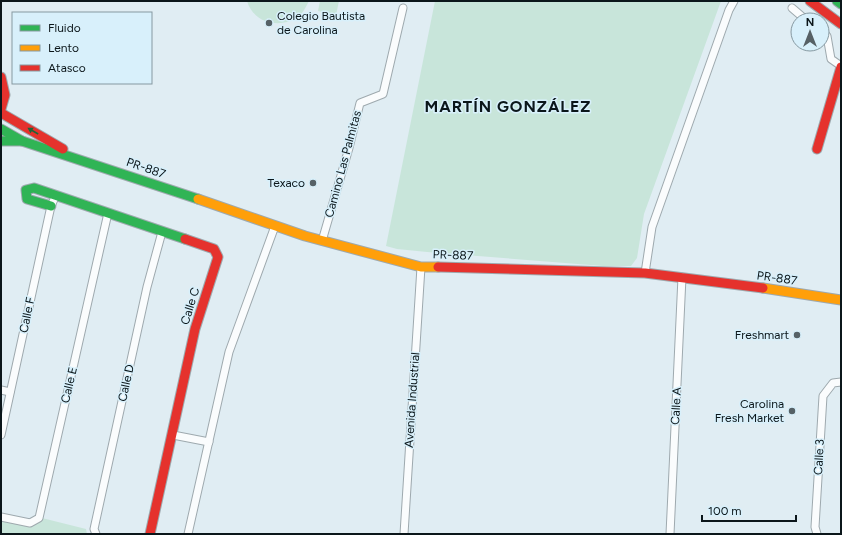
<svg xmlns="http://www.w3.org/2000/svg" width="842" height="535" font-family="Figtree,sans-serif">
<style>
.green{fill:#c8e5da}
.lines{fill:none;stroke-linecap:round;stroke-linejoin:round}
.street-casing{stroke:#9ea9ae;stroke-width:9}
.fast-casing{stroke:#9ea9ae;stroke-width:11}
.slow-casing{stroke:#9ea9ae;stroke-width:11}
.jam-casing{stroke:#9ea9ae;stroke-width:11}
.street{stroke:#fafcfd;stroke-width:7}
.fast{stroke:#30b455;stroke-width:9}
.slow{stroke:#ff9f0a;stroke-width:9}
.jam{stroke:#e5322d;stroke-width:9}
.oneway{fill:#1e6538}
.poi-dot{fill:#566166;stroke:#d8f0fb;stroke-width:1.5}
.labels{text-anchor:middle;stroke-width:3;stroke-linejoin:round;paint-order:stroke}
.poi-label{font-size:12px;fill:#0b161a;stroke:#d8f0fb;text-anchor:end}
.street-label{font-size:12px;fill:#0b161a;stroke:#d8f0fb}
.district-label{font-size:16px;font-weight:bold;letter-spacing:1px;fill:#0b161a;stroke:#d8f0fb}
</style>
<rect width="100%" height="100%" fill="#e0edf3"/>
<g class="green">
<path d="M247 1H309C306 7 302 15 296 18 278 29 253 22 247 1Z"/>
<polygon points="320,1 339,1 336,15 318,11"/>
<polygon points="435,1 721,1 644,214 637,258 631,266 603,266 427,252 397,249 386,246"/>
<path d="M42 518 86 529 87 534H1V520C14 522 33 530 42 518Z"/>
</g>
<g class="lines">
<defs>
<g id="street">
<polyline points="792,8 806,20"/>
<polyline points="822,32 827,36 831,59 841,66"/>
<polyline points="322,241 349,148 360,103 383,94 403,8"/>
<polyline points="645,273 652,227 729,10 734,1"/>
<polyline points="1,390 10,392"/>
<polyline points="1,435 51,206 56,195"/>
<polyline points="173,435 209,442"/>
<polyline points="1,517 30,523 39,518 108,213"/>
<polyline points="96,534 94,529 147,287 162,232"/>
<polyline points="188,534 229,352 275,226"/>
<polyline points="404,534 421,267"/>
<polyline points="670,534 682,277"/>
<polyline points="817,534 815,527 823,396 833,383 841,382"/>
</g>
<g id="fast">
<polyline points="837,1 841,4"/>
<polyline points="1,129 22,141 198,199"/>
<polyline points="1,141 22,141"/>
<polyline points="51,206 27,199 26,190 34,188 185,239"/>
</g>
<g id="slow">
<polyline points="198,199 305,236 421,267 438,267"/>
<polyline points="763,288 841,300"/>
</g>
<g id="jam">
<polyline points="810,1 841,24"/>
<polyline points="1,77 5,95 1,109"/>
<polyline points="1,113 63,149"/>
<polyline points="817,149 841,67"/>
<polyline points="438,267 645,273 763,288"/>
<polyline points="150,534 195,329 218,257 214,249 185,239"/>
</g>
</defs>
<use href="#street" class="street-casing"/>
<use href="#fast" class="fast-casing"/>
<use href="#slow" class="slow-casing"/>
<use href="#jam" class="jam-casing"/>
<use href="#street" class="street"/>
<use href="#fast" class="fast"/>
<use href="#slow" class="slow"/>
<use href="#jam" class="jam"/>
</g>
<defs><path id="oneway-solid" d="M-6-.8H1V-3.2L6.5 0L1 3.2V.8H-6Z"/></defs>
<use class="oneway" href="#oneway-solid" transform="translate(33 131) rotate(-150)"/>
<g class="poi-dot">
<circle cx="269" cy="23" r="4"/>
<circle cx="313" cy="183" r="4"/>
<circle cx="797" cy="335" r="4"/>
<circle cx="792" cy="411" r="4"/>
</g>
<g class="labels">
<g class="poi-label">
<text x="277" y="20" text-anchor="start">Colegio Bautista<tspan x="277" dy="14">de Carolina</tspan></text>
<text x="305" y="187">Texaco</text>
<text x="789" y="339">Freshmart</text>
<text x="784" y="408">Carolina<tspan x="784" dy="14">Fresh Market</tspan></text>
</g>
<g class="street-label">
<text transform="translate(343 164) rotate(-75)" y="4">Camino Las Palmitas</text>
<text transform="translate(146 168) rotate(19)" y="4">PR-887</text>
<text transform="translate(453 255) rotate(2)" y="4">PR-887</text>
<text transform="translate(777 278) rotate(8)" y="4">PR-887</text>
<text transform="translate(190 306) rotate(-73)" y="4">Calle C</text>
<text transform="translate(27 315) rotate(-78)" y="4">Calle F</text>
<text transform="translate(126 383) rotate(-78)" y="4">Calle D</text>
<text transform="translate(69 385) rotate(-77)" y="4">Calle E</text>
<text transform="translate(412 400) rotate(-86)" y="4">Avenida Industrial</text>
<text transform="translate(676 406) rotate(-87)" y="4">Calle A</text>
<text transform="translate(819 457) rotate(-87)" y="4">Calle 3</text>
</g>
<g class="district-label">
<text x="508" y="112">MARTÍN GONZÁLEZ</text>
</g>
</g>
<rect width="842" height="535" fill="none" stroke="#0b161a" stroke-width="4"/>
<rect x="12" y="12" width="140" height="72" fill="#d8f0fb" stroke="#8699a1"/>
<rect x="20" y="25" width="20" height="6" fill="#30b455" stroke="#8699a1"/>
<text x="48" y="32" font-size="12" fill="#0b161a">Fluido</text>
<rect x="20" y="45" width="20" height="6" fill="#ff9f0a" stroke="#8699a1"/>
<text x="48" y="52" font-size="12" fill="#0b161a">Lento</text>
<rect x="20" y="65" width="20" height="6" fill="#e5322d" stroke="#8699a1"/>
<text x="48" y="72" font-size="12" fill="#0b161a">Atasco</text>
<g transform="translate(810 32)"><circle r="19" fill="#d8f0fb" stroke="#8699a1"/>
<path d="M0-3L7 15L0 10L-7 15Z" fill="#566166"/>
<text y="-6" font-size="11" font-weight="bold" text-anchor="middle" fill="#0b161a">N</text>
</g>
<path d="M702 515v6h94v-6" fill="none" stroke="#0b161a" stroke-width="2"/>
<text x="708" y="515" font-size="12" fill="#0b161a" stroke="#d8f0fb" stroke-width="3" paint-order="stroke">100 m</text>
</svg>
